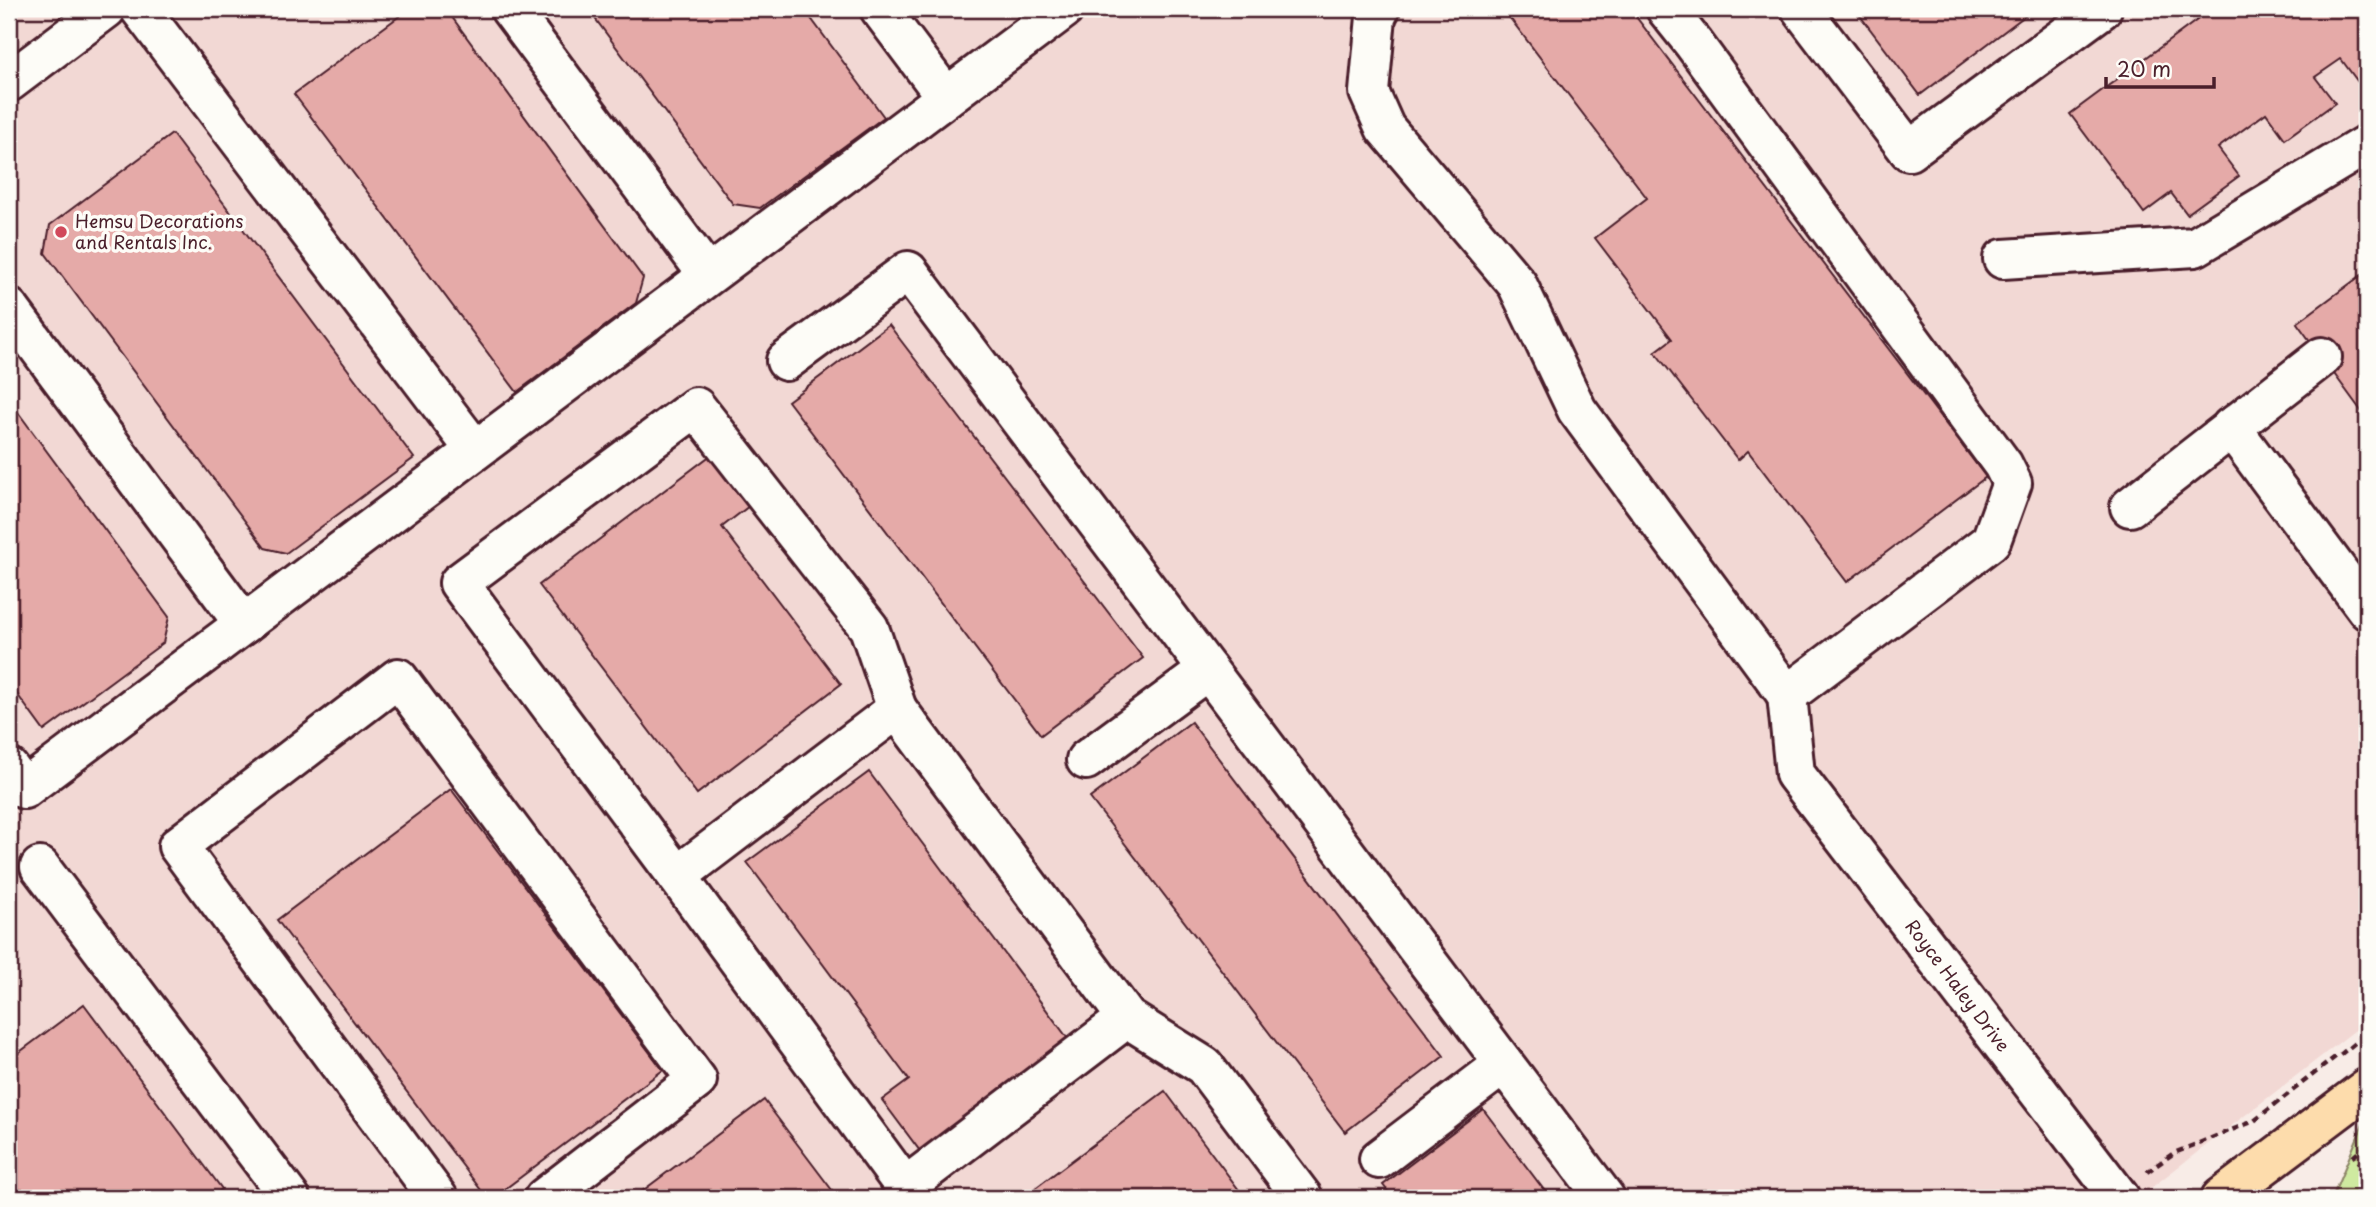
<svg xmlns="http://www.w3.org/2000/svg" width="2376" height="1207" font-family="'Playpen Sans',sans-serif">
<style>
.built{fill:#f2d8d4}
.green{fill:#cfeaa0;stroke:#8c8466;stroke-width:2}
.building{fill:#e5aaa8;stroke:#4a1f2b;stroke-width:2}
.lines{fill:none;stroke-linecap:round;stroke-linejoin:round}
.minor-casing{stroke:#4a1f2b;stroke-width:44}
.major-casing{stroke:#4a1f2b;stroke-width:44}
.path{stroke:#4a1f2b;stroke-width:4.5;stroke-dasharray:7 5;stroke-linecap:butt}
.minor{stroke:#fdfcf7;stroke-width:38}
.major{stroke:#fddcac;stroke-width:38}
.poi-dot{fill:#d1495b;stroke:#fdfcf7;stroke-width:2.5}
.labels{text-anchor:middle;stroke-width:7;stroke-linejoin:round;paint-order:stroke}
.poi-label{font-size:18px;fill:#4a1f2b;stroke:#fdfcf7;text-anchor:start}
.street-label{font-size:18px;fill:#4a1f2b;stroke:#fdfcf7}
</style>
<rect width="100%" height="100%" fill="#f8ece7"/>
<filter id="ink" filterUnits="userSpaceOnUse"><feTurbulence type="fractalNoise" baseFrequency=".0143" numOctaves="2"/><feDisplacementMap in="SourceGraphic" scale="14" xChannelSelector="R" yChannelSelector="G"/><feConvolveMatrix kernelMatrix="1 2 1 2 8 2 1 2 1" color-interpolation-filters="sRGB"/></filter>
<g filter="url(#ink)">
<polygon class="built" points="9,9 2367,9 2367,1021 2138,1198 9,1198"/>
<polygon class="green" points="2367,1115 2367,1198 2332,1198"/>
<g class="building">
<polygon points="409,9 446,9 643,278 636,303 517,392 294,94"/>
<polygon points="588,9 804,9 884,117 760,208 733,204"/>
<polygon points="1503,9 1630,9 1986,477 1847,582 1748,451 1738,460 1655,352 1672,339 1595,238 1647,198"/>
<polygon points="1855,9 2034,9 1920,95"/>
<polygon points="2212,9 2367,9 2367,81 2361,86 2341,59 2315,77 2335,103 2285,139 2266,113 2218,148 2239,176 2187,214 2171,193 2144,213 2070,114"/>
<polygon points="172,134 414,458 286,553 265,548 45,253 50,225"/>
<polygon points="2367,271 2367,419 2297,323"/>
<polygon points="889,325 1143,658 1041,735 788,401"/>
<polygon points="9,400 169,617 163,643 44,731 9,683"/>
<polygon points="711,455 749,506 722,527 841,684 697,794 539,585"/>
<polygon points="1191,722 1444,1056 1345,1132 1090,798"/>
<polygon points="869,772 1069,1040 920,1151 882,1100 909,1080 747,862"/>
<polygon points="451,789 663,1070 493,1198 487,1198 277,920"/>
<polygon points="84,1004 222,1189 210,1198 9,1198 9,1060"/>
<polygon points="1165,1091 1245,1198 1022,1198"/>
<polygon points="764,1100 838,1198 633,1198"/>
<polygon points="1483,1109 1550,1198 1393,1198 1383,1185"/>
</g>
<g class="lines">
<defs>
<g id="minor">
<polyline points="140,9 475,450"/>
<polyline points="510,9 708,275"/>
<polyline points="880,9 946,97"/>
<polyline points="1380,9 1376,17 1369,92 1385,128 1517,284 1577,410 1787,695"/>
<polyline points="1666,9 1694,44 2003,465 2012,483 1991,541 1787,695 1795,774 2120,1198"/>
<polyline points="1801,9 1909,151 2102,9"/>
<polyline points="9,82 106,9"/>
<polyline points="2003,259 2195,247 2367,144"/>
<polyline points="9,308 244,624"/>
<polyline points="786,361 908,271 1605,1198"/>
<polyline points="2231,427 2367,610"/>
<polyline points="2130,507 2322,357"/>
<polyline points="1086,760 1208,670"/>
<polyline points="9,768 24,789 1064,9"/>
<polyline points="40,867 290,1198"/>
<polyline points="677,876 459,583 696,407 869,628 897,709"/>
<polyline points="1127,1018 905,1187 677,876 897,709 1127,1018 1204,1066 1303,1198"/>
<polyline points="1379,1159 1504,1064"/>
<polyline points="438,1198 178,846 398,678 697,1080 544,1198"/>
</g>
<polyline id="major" points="2221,1198 2367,1088"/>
</defs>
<use href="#minor" class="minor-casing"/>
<use href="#major" class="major-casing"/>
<g class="path">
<polyline points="2340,1055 2367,1033"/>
<polyline points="2367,1145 2354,1156 2367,1173"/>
<polyline points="2147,1172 2174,1153 2254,1121 2339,1054"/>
</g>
<use href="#minor" class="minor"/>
<use href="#major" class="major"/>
</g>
</g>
<circle class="poi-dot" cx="61" cy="232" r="7"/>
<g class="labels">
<g class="poi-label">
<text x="75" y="228">Hemsu Decorations<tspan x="75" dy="21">and Rentals Inc.</tspan></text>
</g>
<g class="street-label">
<text transform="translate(1957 986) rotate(53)" y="6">Royce Haley Drive</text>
</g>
</g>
<rect width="2376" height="1207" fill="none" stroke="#fdfcf7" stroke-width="35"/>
<rect x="18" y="18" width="2341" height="1172" fill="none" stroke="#4a1f2b" stroke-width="2.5" filter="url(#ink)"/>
<path d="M2106 77v10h108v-10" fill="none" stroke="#4a1f2b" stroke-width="3.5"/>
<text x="2117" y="77" font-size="21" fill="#4a1f2b" stroke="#fdfcf7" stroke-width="5" paint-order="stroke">20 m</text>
</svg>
